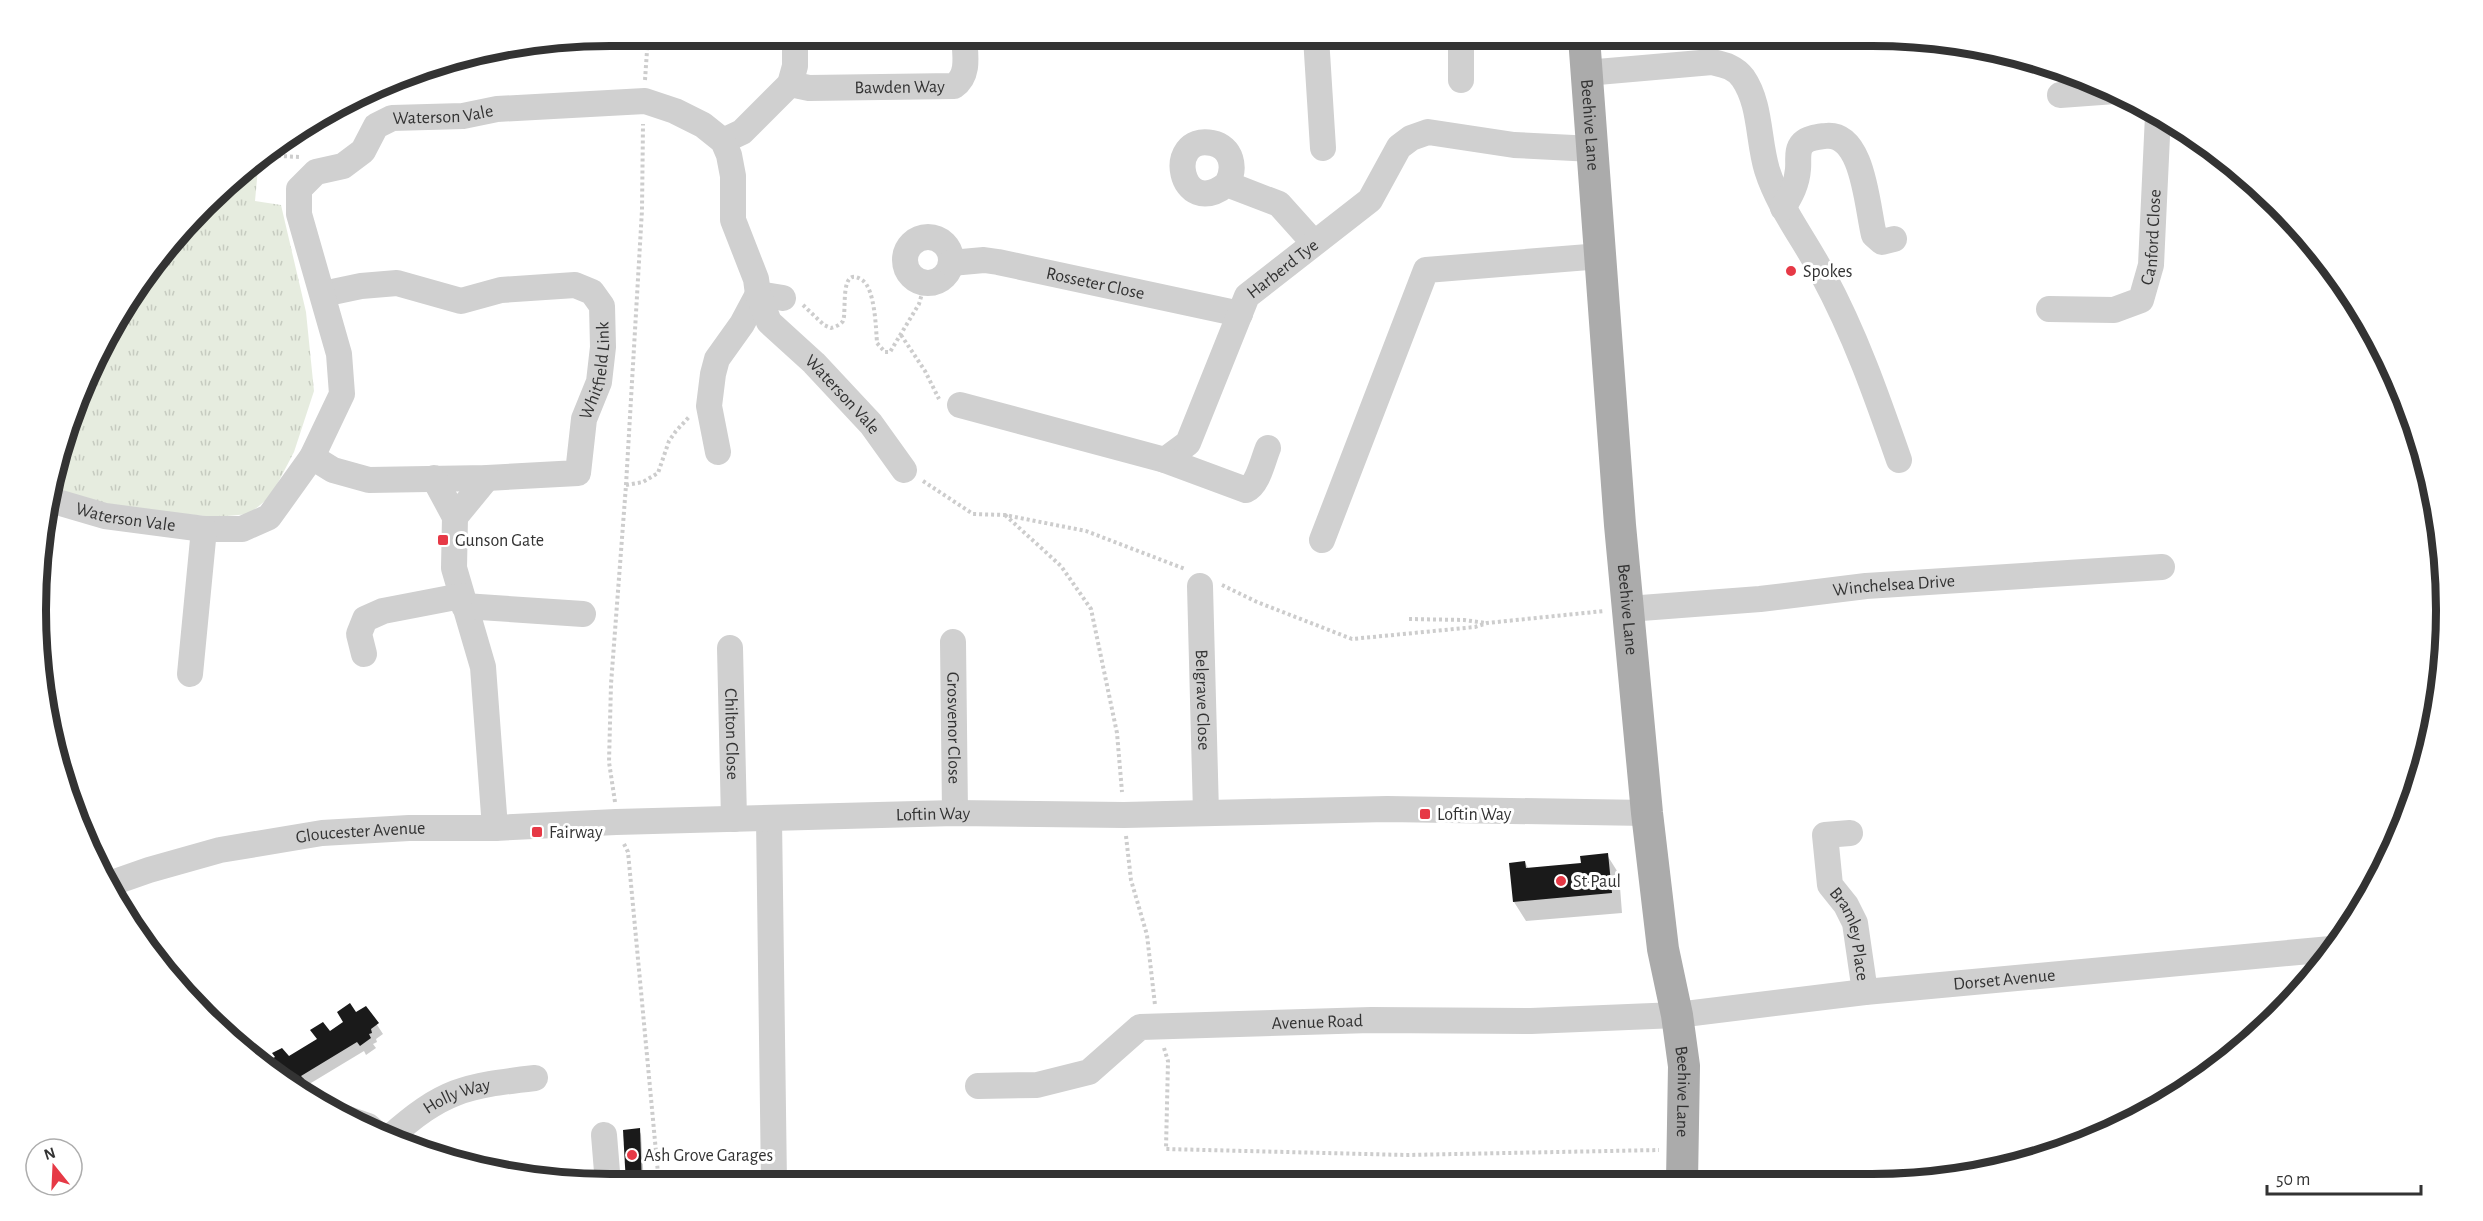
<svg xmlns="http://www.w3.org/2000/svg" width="2483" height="1221" font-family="'Alegreya Sans',sans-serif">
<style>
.park{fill:url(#park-tufts)}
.shadow{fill:#0003}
.building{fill:#1a1a1a}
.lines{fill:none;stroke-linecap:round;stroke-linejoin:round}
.path{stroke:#cdcdcd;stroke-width:4;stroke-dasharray:3 3;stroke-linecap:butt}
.minor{stroke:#d0d0d0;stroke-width:26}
.major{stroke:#ababab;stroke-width:32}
.poi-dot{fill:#e63946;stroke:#fff;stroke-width:2}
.labels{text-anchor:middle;stroke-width:6;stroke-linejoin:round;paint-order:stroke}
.street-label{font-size:18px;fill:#333;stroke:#fff}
.poi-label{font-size:18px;fill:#333;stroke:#fff;text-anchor:start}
.rim{fill:none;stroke:#333;stroke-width:8}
</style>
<defs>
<pattern id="park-tufts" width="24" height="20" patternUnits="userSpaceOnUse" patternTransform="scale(1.5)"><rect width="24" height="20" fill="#e6ecdf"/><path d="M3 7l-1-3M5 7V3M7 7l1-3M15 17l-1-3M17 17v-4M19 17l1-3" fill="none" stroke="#c6cbc0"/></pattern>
</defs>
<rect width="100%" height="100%" fill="#fff"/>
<polygon class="park" points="259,157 255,201 281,205 306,312 314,391 294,452 271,496 249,514 216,517 108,507 50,489 80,391 133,292"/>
<g class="shadow">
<polygon points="1607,855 1619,874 1622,913 1526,921 1514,902 1525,862 1529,870 1582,864"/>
<polygon points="366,1008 383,1034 376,1039 377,1042 373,1044 376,1048 366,1055 364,1051 306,1086 307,1090 270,1064 269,1062 288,1058"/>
<polygon points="639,1130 641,1134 644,1184 627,1184"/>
</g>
<g class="building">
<polygon points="1608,853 1612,893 1513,902 1509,863 1525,861 1526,868 1581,863 1580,856"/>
<polygon points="350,1003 356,1012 366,1006 379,1023 371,1029 372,1033 369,1034 371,1038 360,1046 357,1042 301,1076 304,1079 297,1083 267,1061 275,1057 272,1053 282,1048 289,1056 317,1039 310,1030 323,1022 330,1031 343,1022 337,1012"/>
<polygon points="640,1128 642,1184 626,1184 623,1130"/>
</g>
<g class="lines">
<g class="path">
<polyline points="645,80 648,36"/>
<polyline points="260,155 300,157"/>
<path d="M803 305 824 325 831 328C835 327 840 325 843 321 847 312 839 264 862 280 875 288 876 329 877 343L885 352H890L919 304 925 283"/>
<polyline points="901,335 925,371 939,399"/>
<polyline points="923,481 973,514 1005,515 1086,531 1185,569"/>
<polyline points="626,485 643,482 658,473 669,441 676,431 690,416"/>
<polyline points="1005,515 1061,566 1091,609 1117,733 1122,792"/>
<polyline points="1222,585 1257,602 1352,639 1475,627 1487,623 1604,611"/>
<polyline points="1409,619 1464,620 1486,623"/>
<polyline points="615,802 609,762 611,684 626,485 642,210 643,124"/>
<polyline points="1126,836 1131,880 1147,935 1155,1005"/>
<polyline points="624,844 628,852 659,1184"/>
<polyline points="1164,1048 1168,1061 1166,1149 1406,1155 1659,1150"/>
</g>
<g class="minor">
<polyline points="1316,37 1323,148"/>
<polyline points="1461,37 1461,80"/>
<path d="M1586 73 1712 62C1725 65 1735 67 1743 78 1761 104 1758 141 1767 170 1779 208 1805 240 1823 275 1855 334 1877 397 1899 460"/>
<path id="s1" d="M790 84 809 88 954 86C970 75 965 54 964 36"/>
<polyline points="2060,95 2115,91"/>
<polyline points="723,141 742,132 790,84 795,66 795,36"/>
<path d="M1227 184C1179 222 1164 133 1212 143 1232 147 1236 168 1227 184L1279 204 1314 243"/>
<path d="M1783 208C1791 195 1797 184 1798 169 1799 160 1796 150 1803 143 1808 138 1818 137 1825 136 1864 131 1867 208 1874 235L1882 242 1894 239"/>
<circle cx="928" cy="260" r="23"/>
<path id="s2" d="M951 263 984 260 998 262 1240 314"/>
<polyline points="758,294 783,298"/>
<path id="s3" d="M2049 309 2114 310 2141 300 2151 265 2158 115"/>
<path id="s4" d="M960 405 1165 460 1188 443 1247 296 1370 200 1399 147 1411 138 1428 132 1514 145 1593 149"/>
<polyline points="718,452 709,406 713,374 717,359 742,324 758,294"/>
<path id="s5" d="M312 457 333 470 369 480 487 478 578 473 584 419 599 382 603 347 602 306 592 292 575 285 501 290 461 301 397 283 361 286 323 294"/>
<path d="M1165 460 1246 490C1258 485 1263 460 1268 448"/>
<polyline points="434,478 455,517 454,568 483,667 495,828"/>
<path id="s6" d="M47 499 105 516 204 529H242L269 517 312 457 342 394 339 354 299 214V189L316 172 343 166 363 151 376 126 392 118 463 116 497 109 645 101 675 111 703 125 723 141 729 155 733 176V220L756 279 758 294 769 322 814 363 871 424 904 470"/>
<polyline points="455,517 487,478"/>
<polyline points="1322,540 1426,270 1601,256"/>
<path id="s7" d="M1200 586 1206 813"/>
<polyline points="464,606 583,614"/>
<path id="s8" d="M1628 609 1760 599 1866 586 2162 567"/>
<path id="s9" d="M953 642 955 813"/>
<path id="s10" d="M730 648 734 819"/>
<polyline points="364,654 359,634 365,619 383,611 461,596"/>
<polyline points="190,674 204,529"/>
<polyline points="769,819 774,1183"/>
<path id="s11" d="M1850 833 1825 835 1830 885 1846 905 1855 923 1865 992"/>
<path id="s12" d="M109 884 149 870 220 850 322 833 409 828H495L616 822 955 813 1124 815 1387 809 1647 813"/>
<path id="s13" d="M978 1086 1037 1085 1089 1072 1140 1027 1371 1020 1531 1021 1677 1015 1865 992 2331 949"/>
<polyline points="345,1118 368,1126 376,1133"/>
<polyline points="604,1135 608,1184"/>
<path id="s14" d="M389 1138C443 1090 464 1086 535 1078"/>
</g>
<path class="major" id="s15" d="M1584 37 1620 525 1647 813 1663 949 1677 1015 1684 1066 1682 1181"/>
</g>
<g class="poi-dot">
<circle cx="1791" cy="271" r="6"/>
<rect x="437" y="534" width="12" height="12" rx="3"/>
<rect x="1419" y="808" width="12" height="12" rx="3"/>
<rect x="531" y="826" width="12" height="12" rx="3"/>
<circle cx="1561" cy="881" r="6"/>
<circle cx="632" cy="1155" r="6"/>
</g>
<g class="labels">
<g class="street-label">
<text dy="6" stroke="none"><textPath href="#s1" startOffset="110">Bawden Way</textPath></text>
<text dy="6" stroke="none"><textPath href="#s6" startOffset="756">Waterson Vale</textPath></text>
<text dy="6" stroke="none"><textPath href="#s15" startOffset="88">Beehive Lane</textPath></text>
<text dy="6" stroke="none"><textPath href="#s3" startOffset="158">Canford Close</textPath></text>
<text dy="6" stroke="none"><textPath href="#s4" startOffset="444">Harberd Tye</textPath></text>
<text dy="6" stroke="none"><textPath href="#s2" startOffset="147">Rosseter Close</textPath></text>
<text dy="6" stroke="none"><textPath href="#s5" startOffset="376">Whitfield Link</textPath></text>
<text dy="6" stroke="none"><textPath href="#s6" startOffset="1340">Waterson Vale</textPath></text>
<text dy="6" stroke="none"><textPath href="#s6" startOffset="81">Waterson Vale</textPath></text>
<text dy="6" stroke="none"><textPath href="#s8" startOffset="267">Winchelsea Drive</textPath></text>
<text dy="6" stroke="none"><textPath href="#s15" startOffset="574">Beehive Lane</textPath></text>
<text dy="6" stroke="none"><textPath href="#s7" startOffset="114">Belgrave Close</textPath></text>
<text dy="6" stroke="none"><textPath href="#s9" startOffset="86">Grosvenor Close</textPath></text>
<text dy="6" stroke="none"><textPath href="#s10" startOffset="86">Chilton Close</textPath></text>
<text dy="6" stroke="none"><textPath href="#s12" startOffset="831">Loftin Way</textPath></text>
<text dy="6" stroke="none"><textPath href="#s12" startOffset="258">Gloucester Avenue</textPath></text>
<text dy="6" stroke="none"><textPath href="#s11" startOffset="130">Bramley Place</textPath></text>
<text dy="6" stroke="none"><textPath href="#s13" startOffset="1047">Dorset Avenue</textPath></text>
<text dy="6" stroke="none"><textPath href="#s13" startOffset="358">Avenue Road</textPath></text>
<text dy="6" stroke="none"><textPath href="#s15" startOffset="1060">Beehive Lane</textPath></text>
<text dy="6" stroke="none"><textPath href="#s14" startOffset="81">Holly Way</textPath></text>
</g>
<g class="poi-label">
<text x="1803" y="277">Spokes</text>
<text x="455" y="546">Gunson Gate</text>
<text x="1437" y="820">Loftin Way</text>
<text x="549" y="838">Fairway</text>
<text x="1573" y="887">St Paul</text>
<text x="644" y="1161">Ash Grove Garages</text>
</g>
</g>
<path d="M0 0H2483V1221H0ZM610 46H1872A564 564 0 0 1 2436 610V610A564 564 0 0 1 1872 1174H610A564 564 0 0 1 46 610V610A564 564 0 0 1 610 46Z" fill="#fff" fill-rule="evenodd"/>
<path class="rim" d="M610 46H1872A564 564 0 0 1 2436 610V610A564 564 0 0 1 1872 1174H610A564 564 0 0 1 46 610V610A564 564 0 0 1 610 46Z"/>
<g transform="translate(54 1167) rotate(342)"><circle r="28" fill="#ffffff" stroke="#adadad" stroke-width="1.5"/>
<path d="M0-4.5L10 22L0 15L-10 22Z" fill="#e63946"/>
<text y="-9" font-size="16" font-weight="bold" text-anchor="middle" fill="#333333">N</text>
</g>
<path d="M2267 1185v9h154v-9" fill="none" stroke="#333333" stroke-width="3"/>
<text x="2276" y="1185" font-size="18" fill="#333333" stroke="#ffffff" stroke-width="4.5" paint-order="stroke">50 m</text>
</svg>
